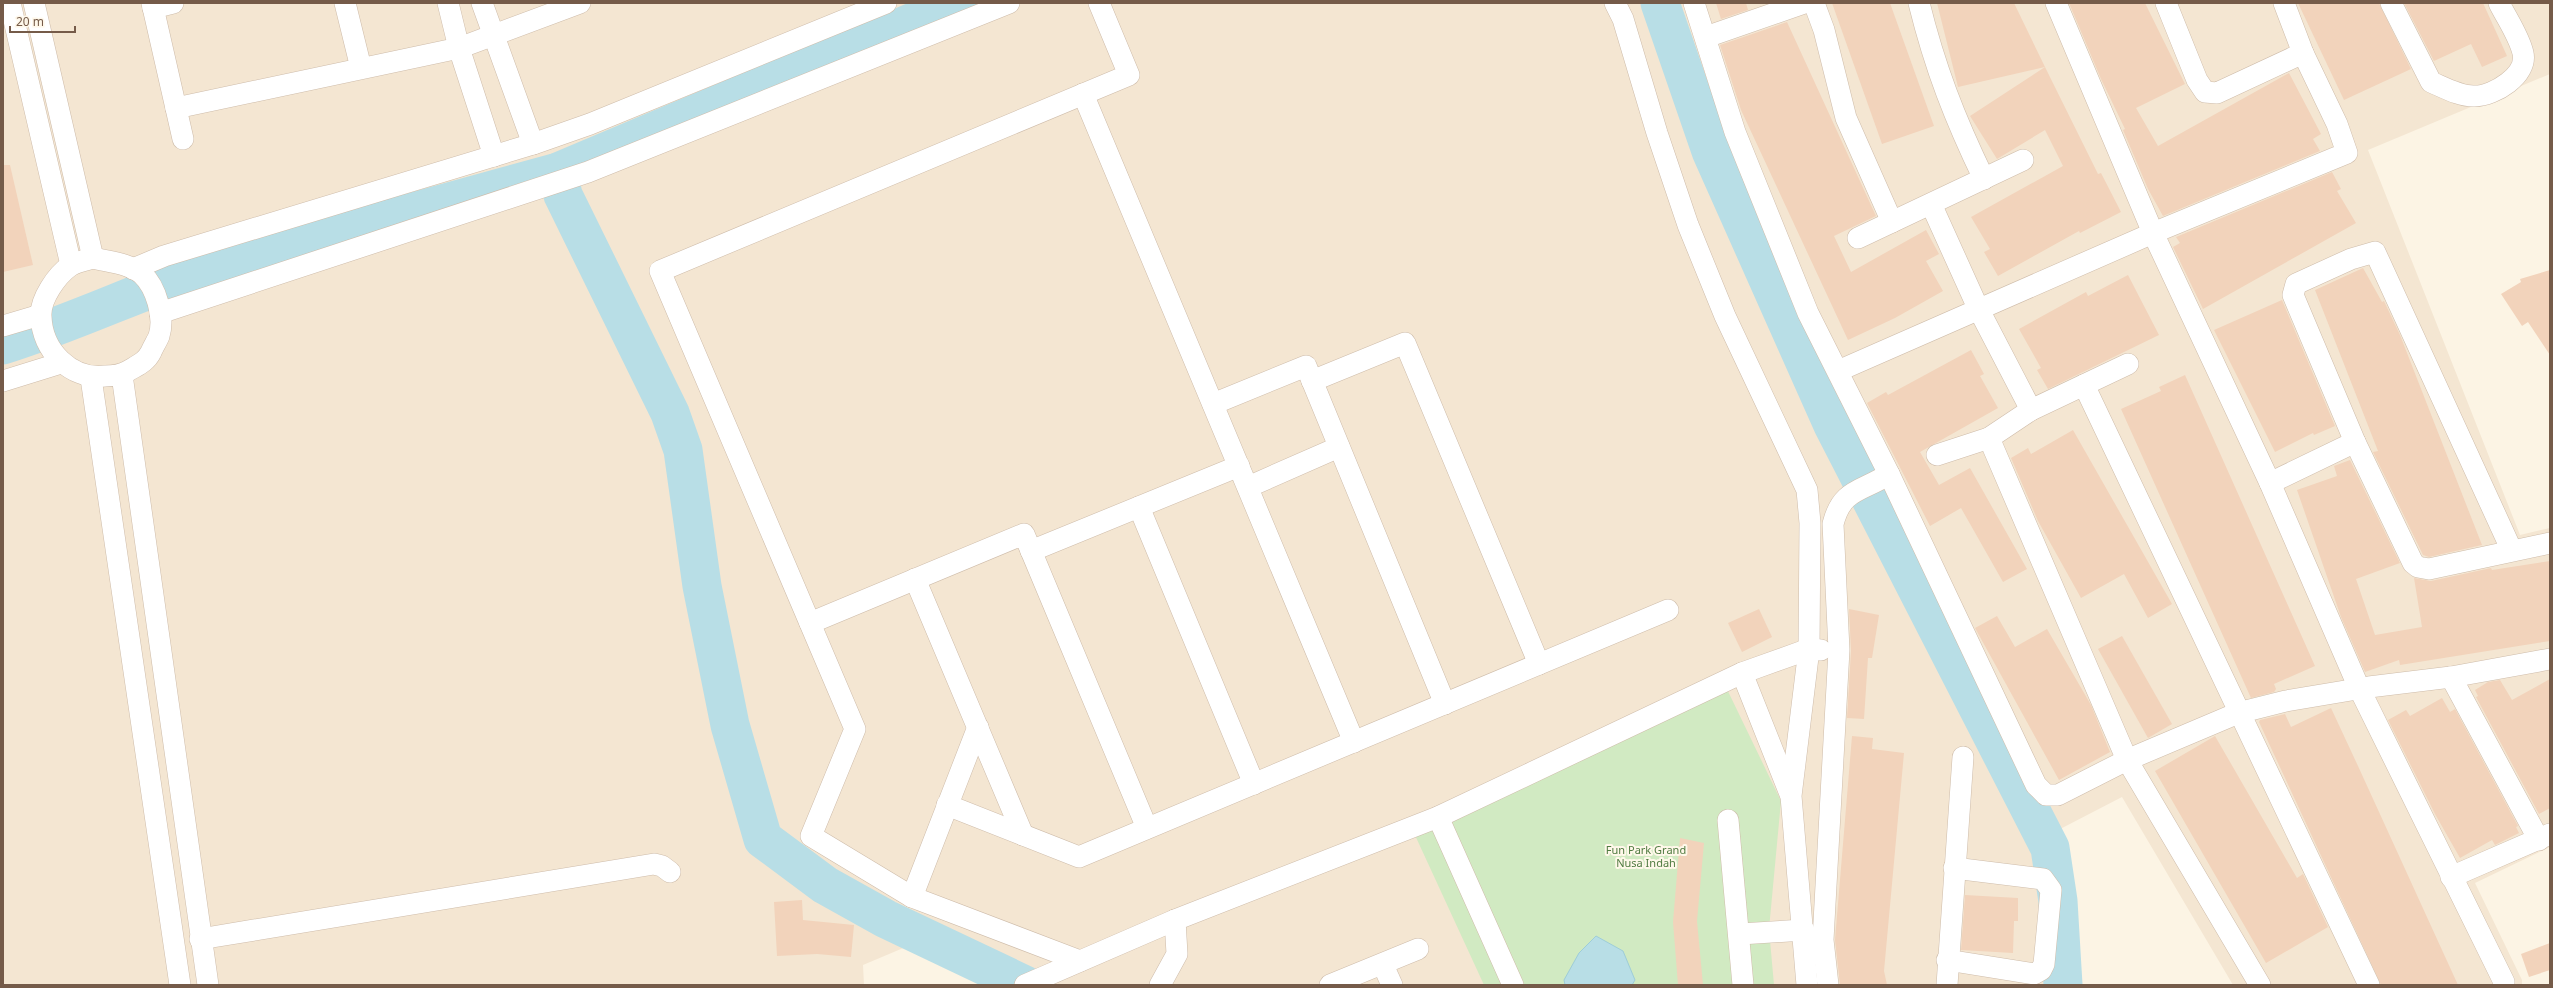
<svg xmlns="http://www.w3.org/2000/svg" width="2553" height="988" font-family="'Noto Sans',sans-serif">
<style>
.residential{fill:#f4e6d2}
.green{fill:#d1eac2}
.water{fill:#b8dee6;stroke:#9ecdd8}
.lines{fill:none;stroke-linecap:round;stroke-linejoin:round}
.river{stroke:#b8dee6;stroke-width:39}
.building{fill:#f2d3bb}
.minor-casing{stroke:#cebcaa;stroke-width:22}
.minor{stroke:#fff;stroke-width:21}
.labels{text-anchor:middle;stroke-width:4;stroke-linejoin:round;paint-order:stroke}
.park-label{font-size:11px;fill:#507b41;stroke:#fff8ea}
</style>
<rect width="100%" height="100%" fill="#fcf4e4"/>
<polygon class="residential" points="3,3 2550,3 2550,74 2368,150 2520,535 2550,528 2550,847 2475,883 2522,980 2522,985 2233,985 2122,797 2037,841 2058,901 2063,985 1025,985 927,938 863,965 864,985 3,985"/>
<polygon class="green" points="1724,683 1781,801 1769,929 1774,985 1484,985 1408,820"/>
<polygon class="water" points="1596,936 1623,951 1635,980 1632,985 1565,985 1564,980 1579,953"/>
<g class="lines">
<g class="river">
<polyline points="1660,3 1711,151 1833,425 2050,848 2058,901 2063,985"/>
<polyline points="558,172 563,195 670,413 683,450 702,586 730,725 763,839 825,885 886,919 1025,985"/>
<path d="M3 345C70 324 133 294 199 271L558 172 958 3"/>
</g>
</g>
<g class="building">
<polygon points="1716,3 1746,3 1748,10 1721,19"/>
<polygon points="1832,3 1890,3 1934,126 1882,144"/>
<polygon points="1937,3 2014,3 2045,67 1958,87"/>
<polygon points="2069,3 2145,3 2185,84 2136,108 2158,146 2289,73 2321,134 2313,139 2320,151 2163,216 2148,189 2123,130 2125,129 2101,79"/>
<polygon points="2298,3 2379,3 2411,69 2344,100"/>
<polygon points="2404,3 2483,3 2507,56 2482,67 2471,44 2434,61"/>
<polygon points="1787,22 1876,216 1834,236 1851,272 1926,230 1939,254 1926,261 1943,291 1895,318 1848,340 1741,110 1720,45"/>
<polygon points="2045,67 2098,174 2101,173 2121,212 2080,233 2079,231 1998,276 1984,252 1990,249 1971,217 2063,166 2045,130 1997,159 1970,116"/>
<polygon points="3,165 10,165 33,265 3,272"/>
<polygon points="2332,172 2341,189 2337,191 2356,223 2203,309 2173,247 2180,243 2176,237"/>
<polygon points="2363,268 2382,302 2384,301 2400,335 2482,545 2429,557 2423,555 2373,452 2378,451 2315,290"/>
<polygon points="2550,270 2550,355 2528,322 2522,326 2501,294 2521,282 2520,279"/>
<polygon points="2128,275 2159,335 2048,389 2037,370 2041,368 2019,329 2086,292 2088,296"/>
<polygon points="2282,300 2335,426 2314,435 2313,433 2275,452 2214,330"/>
<polygon points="1971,350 1984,374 1980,376 1998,408 1920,452 1939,485 1970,468 2027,569 2003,582 1961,508 1930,526 1867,403 1886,392 1888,395"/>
<polygon points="2185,375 2315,666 2274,684 2276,689 2274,692 2251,698 2121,409 2161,391 2159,387"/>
<polygon points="2073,430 2172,604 2148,618 2124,574 2081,598 2038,521 2011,458 2028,448 2031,454"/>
<polygon points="2350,460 2400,563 2356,579 2375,635 2422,627 2414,578 2431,581 2491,568 2492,570 2550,561 2550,641 2400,665 2399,660 2365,672 2341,617 2297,490 2337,476 2334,466"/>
<polygon points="1759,609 1772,637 1742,652 1728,623"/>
<polygon points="1849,609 1879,615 1872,658 1868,658 1864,719 1847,718 1851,651"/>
<polygon points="1997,616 2015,647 2047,629 2091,705 2110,752 2059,780 1975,628"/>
<polygon points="2122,636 2172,724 2148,738 2098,649"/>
<polygon points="2550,679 2550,808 2539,814 2476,697 2478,696 2475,690 2488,682 2500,680 2512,700"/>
<polygon points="2442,698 2450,712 2455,709 2518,826 2516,827 2519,833 2495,845 2492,840 2460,858 2435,814 2388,720 2406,710 2410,716"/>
<polygon points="2331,708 2358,766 2458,985 2381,985 2259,722 2260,720 2285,714 2291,727"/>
<polygon points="1852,736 1873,738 1872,749 1904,753 1884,971 1887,985 1840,985 1835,940"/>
<polygon points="2215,736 2297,878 2303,874 2328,927 2266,963 2155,771"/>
<polygon points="1680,838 1704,843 1697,921 1703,985 1678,985 1673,922"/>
<polygon points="1965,895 2018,898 2018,921 2014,921 2013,953 1961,950"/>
<polygon points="802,900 803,920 854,925 851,957 817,954 777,956 774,902"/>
<polygon points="2550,943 2550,970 2529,977 2521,954"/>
</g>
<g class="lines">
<defs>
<g id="minor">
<polyline points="10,3 71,265"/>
<polyline points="34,3 93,258"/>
<polyline points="152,3 183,139"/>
<polyline points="345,3 361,68"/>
<polyline points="448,3 459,48 494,156"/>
<polyline points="482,3 533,144"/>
<polyline points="1615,3 1623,19 1657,133 1688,225 1725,316 1807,490 1810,523 1809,649 1791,796 1807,985"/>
<path d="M1694 3 1735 132 1808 313 1889 474C1862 492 1842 488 1833 524L1839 650 1823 940 1828 985"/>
<polyline points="1814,3 1824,30 1846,118 1892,222"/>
<path d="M1919 3C1935 68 1955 119 1984 179"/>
<polyline points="2056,3 2153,233 2270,483 2359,688 2504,982"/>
<polyline points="2166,3 2197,80 2205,92 2217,93 2303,53"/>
<path d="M2391 3 2431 82C2445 88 2461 97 2475 96 2494 96 2528 75 2523 53 2519 36 2507 19 2499 3"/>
<polyline points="153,8 173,3"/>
<polyline points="1706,37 1804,3"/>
<polyline points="1083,94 1354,742"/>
<polyline points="176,108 459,48 580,3"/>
<polyline points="1931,204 1978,308 2031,410"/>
<polyline points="1858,238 2023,160"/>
<path d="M93 258C109 262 129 263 142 274 156 287 165 317 159 336 157 341 153 347 151 352 146 362 138 365 128 371 121 375 114 376 105 376 71 380 42 351 41 316 40 299 57 275 70 266 76 262 86 260 93 258Z"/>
<polyline points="133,269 164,256 533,144 590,124 886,3"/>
<polyline points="160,313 588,172 1009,3"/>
<polyline points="3,326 40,315"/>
<polyline points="1838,371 2153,233 2347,153 2337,124 2303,53 2284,3"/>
<polyline points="122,375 208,985"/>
<polyline points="91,378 180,985"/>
<polyline points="3,381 61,363"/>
<polyline points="1312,381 1405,343 1539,664"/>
<polyline points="2084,385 2369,985"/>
<polyline points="1213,404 1306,366 1445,704"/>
<polyline points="1989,438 2127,760 2260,985"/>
<polyline points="1937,455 1989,438 2031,410 2128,364"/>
<polyline points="1889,474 2036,785 2046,795 2058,795 2127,760 2238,713 2286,701 2369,687 2451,677 2550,659"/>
<polyline points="2270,483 2355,442"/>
<polyline points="1248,487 1339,447"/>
<polyline points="1139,507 1254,784"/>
<polyline points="1031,551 1239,466"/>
<polyline points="2512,551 2375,252 2351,259 2296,284 2293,295 2355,442 2413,563 2418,567 2429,569 2550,543"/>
<polyline points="915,579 1023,835"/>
<polyline points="810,623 1024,534 1147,828"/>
<polyline points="1742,673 1790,794"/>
<polyline points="2451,677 2539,840"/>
<polyline points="947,805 1079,857 1668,610"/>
<polyline points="1438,817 1513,985"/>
<polyline points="1728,820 1743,985"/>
<polyline points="2451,877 2550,834"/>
<polyline points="912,897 978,727"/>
<polyline points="1740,934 1804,930"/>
<polyline points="200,939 654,864 662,866 670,872"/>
<polyline points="1947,960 2034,974 2041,970 2044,964 2051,890 2043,879 1954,868"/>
<polyline points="1080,961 912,897 811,836 855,729 660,271 1129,75 1099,3"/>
<polyline points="1383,965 1392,985"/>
<polyline points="1025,985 1175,920 1438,817 1742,673 1809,649 1821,650"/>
<polyline points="1160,985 1177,954 1175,920"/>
<polyline points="1330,985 1418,949"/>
<polyline points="1947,985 1963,757"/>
</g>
</defs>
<use href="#minor" class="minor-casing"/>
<use href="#minor" class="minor"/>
</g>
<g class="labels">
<g class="park-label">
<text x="1646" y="854">Fun Park Grand<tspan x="1646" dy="13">Nusa Indah</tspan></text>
</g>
</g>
<rect width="2553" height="988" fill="none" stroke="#755b49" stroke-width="8"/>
<path d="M10 26v6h65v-6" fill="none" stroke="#755b49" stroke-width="2"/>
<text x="16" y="26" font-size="12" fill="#755b49" stroke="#fff8ea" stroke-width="3" paint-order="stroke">20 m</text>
</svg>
